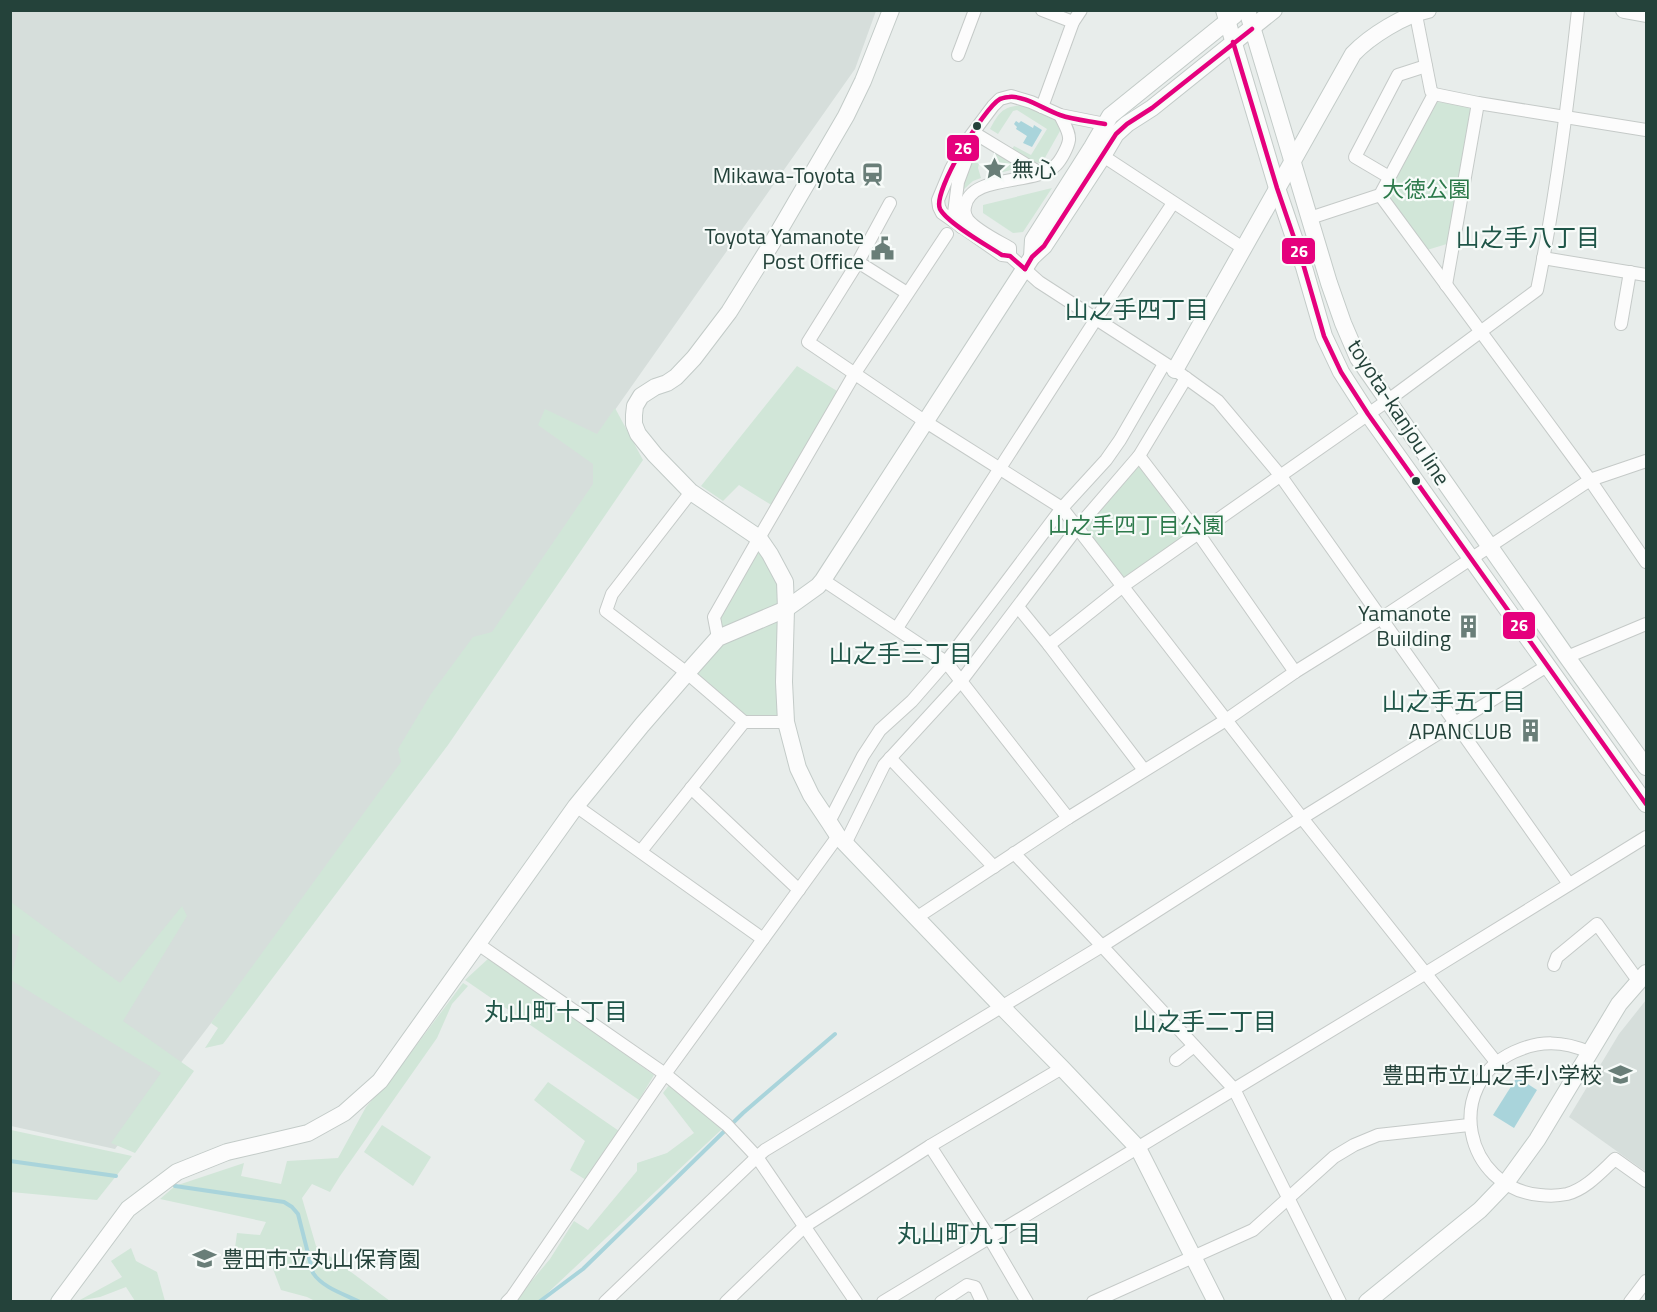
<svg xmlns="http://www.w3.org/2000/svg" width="1657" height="1312" font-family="'Titillium Web','Noto Sans JP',sans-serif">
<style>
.built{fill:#d6dedb}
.green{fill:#d1e6d8}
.water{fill:#a9d4db}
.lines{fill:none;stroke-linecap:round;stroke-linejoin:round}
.stream{stroke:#a9d4db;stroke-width:4}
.street-casing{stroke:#c5cac8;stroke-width:14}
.secondary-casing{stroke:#c3cbc8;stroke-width:18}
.street{stroke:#fcfcfc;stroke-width:12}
.secondary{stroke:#fcfcfc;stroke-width:16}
.bus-1-casing{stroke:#f7fbf9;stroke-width:9}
.bus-1{stroke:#e5007d;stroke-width:4.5}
.bus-dot{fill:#24423a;stroke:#f7fbf9;stroke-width:2}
.labels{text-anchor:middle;stroke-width:4.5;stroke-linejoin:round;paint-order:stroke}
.poi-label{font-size:22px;fill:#24423a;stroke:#f7fbf9;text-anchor:end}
.park-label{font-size:22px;fill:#2d7a4b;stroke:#f7fbf9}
.street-label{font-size:22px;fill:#24423a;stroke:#f7fbf9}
.neighbourhood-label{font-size:24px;fill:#1f5548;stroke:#f7fbf9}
.line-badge{stroke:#f7fbf9;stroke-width:2}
.badge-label{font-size:16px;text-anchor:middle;font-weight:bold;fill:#fff}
</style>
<rect width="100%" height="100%" fill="#e8edeb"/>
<g class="built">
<polygon points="11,11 876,11 855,69 598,434 634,469 115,1149 11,1126"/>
<polygon points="1646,1000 1646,1172 1569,1117 1619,1034"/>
</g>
<g class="green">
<polygon points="1438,102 1468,106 1472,112 1450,243 1427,250 1389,197 1388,191 1433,105"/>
<path d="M1023 105 1056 121 1060 131 1042 163 1030 162 1011 151 1014 146 1031 155 1047 129 1017 110 1013 111 998 134 990 129C999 112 1003 106 1023 105Z"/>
<polygon points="996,150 1022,167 992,175 988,165"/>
<polygon points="974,161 979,164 978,168 981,178 973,181 963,190 967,172"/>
<polygon points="1052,188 1023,232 1013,233 983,213 983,205"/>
<polygon points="797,366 837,391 773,506 739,485 723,501 701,486"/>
<polygon points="615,408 643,460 448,745 223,1044 205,1048 218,1028 211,1023 401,762 398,749 431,694 473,637 492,632 593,484 593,464 538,425 545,409 597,434"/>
<polygon points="1139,461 1194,532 1123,582 1081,527"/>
<polygon points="759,547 778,582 781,716 774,718 747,716 693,671 720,618"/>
<polygon points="11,902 120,983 182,906 187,916 123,1021 194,1071 135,1153 111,1143 161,1073 11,980 20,937 11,933"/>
<polygon points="489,958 654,1075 639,1100 465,980"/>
<polygon points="463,983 468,986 452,1004 437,1038 340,1176 330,1192 312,1184 302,1198 316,1246 390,1301 315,1301 307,1297 281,1290 270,1261 235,1248 237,1233 260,1235 266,1222 160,1199 175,1186 244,1163 241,1176 281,1184 287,1161 338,1158 366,1107 394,1075"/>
<polygon points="548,1082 619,1131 586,1180 570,1170 585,1141 534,1100"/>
<polygon points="670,1084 722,1129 539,1301 514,1302 550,1259 574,1221 588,1230 637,1171 637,1163 667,1153 694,1133 663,1093"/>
<polygon points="382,1125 431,1157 413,1186 364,1152"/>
<polygon points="11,1130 132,1156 97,1200 11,1192"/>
<polygon points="131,1248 136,1261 157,1272 165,1301 135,1301 126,1287 100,1297 78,1301 122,1277 111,1261"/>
</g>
<g class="water">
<polygon points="1016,121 1019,123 1021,121 1033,128 1034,125 1042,130 1032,147 1023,143 1027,136 1016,129 1017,127 1014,124"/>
<polygon points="1517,1077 1537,1090 1514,1128 1493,1115"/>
</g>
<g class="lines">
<g class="stream">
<polyline points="10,1161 116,1176"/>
<path d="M175 1186 284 1202 292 1207 298 1214 313 1273C323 1288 344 1294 360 1302"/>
<polyline points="539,1302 583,1269 743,1113 835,1034"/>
</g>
<defs>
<g id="street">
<polyline points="1042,10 1073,22"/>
<polyline points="1415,10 1431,91 1434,94"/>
<polyline points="958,55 975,10"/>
<polyline points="1434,94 1478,103 1646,130"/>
<polyline points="1042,107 1073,22 1081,10"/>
<polyline points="1105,124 1060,115 1031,102 1011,96 1000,99 993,106 963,146 951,169 938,200 939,207 942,213 1002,255 1010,256 1039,282 1175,370 1218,401 1280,475 1569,884"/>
<polyline points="976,134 1040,173"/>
<polyline points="1103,156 1243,248"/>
<polyline points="1389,177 1355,157 1398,75 1426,66"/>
<polyline points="1380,195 1590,480 1646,562"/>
<polyline points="890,203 858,262 808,342 926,422 1062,508 1302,818 1496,1062"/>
<polyline points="1310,218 1380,195 1434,94"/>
<polyline points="961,227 954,213 958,182 971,147"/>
<path d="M1010 256V248C998 241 977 231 968 220 965 216 964 211 965 207 970 173 1036 186 1056 165 1061 160 1068 147 1069 140 1070 132 1063 122 1060 115"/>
<polyline points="1543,258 1646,275"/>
<polyline points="858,262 907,293"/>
<polyline points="1446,285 1478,103"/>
<polyline points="1621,324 1630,272"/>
<polyline points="1139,456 1198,533 1295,672"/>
<polyline points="691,492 612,594 606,611 687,673 744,722 786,722"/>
<polyline points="823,580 946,662 1068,818"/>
<path d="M1018 607 1049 645 1123 586 1387 401 1537 290C1556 198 1568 104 1578 10"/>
<polyline points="897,628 1096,319 1173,203"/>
<polyline points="718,638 714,617 759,538 855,373 947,234"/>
<polyline points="1049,645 1144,770"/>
<polyline points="1567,657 1646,624"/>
<polyline points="890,758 994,867"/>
<polyline points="691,788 799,890"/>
<polyline points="576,806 763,939"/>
<polyline points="829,822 863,756 880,730 912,701 946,662 1062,508 1106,460 1120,440 1164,364"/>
<polyline points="845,844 884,765 962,680 1077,528 1139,456 1186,378"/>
<polyline points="641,851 744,722"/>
<polyline points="1014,853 1102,946 1234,1089 1340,1302"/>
<polyline points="916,918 1068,818 1226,720 1295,672 1380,619 1590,480 1646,461"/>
<polyline points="478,944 665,1074 727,1125 757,1157 856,1302"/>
<polyline points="1554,965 1557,957 1597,924 1639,982"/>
<path d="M1589 1052C1563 1041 1540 1040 1514 1052 1443 1085 1464 1188 1540 1195 1549 1196 1558 1196 1567 1194 1586 1189 1601 1172 1615 1159L1646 1181"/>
<polyline points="1176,1060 1194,1046"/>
<polyline points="930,1146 989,1237 1027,1302"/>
<polyline points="507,1302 512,1297 665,1074 838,836"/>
<polyline points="605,1302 757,1157 765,1150 1102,946 1302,818 1547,666"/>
<polyline points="726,1302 805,1226 930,1146 1062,1068"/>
<polyline points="883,1302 1426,973 1646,837"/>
<polyline points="941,1302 967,1285 975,1287 982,1302"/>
<polyline points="1093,1302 1253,1230 1334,1157 1354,1145 1378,1135 1469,1125"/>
<polyline points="1630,1302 1646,1281"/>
</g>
<g id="secondary">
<polyline points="891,10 863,81 846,116 772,243 729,312 694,358 676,377 667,383 655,387 641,396 635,406 634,415 634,424 638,434 655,455 691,492 759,538 770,554 785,582 786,609 784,682 786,722 798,768 811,795 829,822 838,836 860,859 1002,1007 1062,1068 1138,1148 1216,1302"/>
<polyline points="1224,10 1277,188 1304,267 1324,336 1341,372 1368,414 1646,804"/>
<polyline points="1247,10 1329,283 1343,323 1358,358 1567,657 1646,767"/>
<polyline points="1624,10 1646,14"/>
<polyline points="1032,257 1033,240 1092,147 1110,116 1235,15"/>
<path d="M1175 370 1353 54C1370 36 1404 15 1428 10"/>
<polyline points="59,1302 128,1209 177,1172 227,1152 308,1133 344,1113 380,1081 576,806 642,725 687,673 718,638 786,609 818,586 823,580 1032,257 1044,246 1103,156 1116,134 1127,124 1152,108 1274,10"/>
<polyline points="1367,1302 1480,1210 1505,1184 1537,1140 1619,1004 1646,973"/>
</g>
</defs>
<use href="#street" class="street-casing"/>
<use href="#secondary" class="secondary-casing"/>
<use href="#street" class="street"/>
<use href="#secondary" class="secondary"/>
<defs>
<g id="bus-1">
<polyline points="1233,42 1277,188 1304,267 1324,336 1341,372 1368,414 1646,804"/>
<path d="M1025 269 1010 256 1002 255C988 246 947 223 940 209 932 192 984 108 1000 99 1003 98 1006 97 1009 97 1024 95 1045 110 1060 115 1074 120 1090 121 1105 124"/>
<polyline points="1025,269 1032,257 1044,246 1116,134 1127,124 1152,108 1252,29"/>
</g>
</defs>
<use href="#bus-1" class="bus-1-casing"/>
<use href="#bus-1" class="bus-1"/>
</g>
<defs>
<symbol id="sight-bare" viewBox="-9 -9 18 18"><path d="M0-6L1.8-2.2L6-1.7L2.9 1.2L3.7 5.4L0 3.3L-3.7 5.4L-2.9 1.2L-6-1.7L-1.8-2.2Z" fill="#697e78" stroke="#f7fbf9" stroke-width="2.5" paint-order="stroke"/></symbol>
<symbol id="station-bare" viewBox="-9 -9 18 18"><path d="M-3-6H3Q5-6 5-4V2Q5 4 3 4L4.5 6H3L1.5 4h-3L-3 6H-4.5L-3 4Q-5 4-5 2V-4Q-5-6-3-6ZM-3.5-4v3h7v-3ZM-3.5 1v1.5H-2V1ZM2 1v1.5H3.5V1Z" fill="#697e78" stroke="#f7fbf9" stroke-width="2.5" paint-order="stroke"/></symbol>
<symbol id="civic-bare" viewBox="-9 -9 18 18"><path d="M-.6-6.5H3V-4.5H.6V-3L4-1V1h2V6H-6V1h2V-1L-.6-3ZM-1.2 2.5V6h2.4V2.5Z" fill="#697e78" stroke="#f7fbf9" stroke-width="2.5" paint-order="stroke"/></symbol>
<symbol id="building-bare" viewBox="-9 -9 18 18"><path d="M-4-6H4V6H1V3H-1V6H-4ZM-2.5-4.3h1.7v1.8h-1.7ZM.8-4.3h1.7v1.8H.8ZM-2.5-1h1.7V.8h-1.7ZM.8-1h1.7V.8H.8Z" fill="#697e78" stroke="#f7fbf9" stroke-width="2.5" paint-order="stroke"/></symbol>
<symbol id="school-bare" viewBox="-9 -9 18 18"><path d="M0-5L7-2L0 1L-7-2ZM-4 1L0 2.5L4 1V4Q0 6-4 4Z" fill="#697e78" stroke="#f7fbf9" stroke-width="2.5" paint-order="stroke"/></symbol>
</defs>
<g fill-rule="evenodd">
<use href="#sight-bare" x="978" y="152" width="33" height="33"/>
<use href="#station-bare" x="856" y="158" width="33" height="33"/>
<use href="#civic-bare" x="866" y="232" width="33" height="33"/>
<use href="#building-bare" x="1452" y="610" width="33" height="33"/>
<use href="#building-bare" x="1514" y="714" width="33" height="33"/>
<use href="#school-bare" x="1604" y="1058" width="33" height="33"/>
<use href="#school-bare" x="188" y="1242" width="33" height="33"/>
</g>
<g class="bus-dot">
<circle cx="977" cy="126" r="5"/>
<circle cx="1416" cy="481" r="5"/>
</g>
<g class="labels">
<g class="poi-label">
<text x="1012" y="177" text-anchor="start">無心</text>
<text x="855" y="183">Mikawa-Toyota</text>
<text x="864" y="244">Toyota Yamanote<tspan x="864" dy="25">Post Office</tspan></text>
<text x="1451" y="621">Yamanote<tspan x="1451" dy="25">Building</tspan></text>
<text x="1512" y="739">APANCLUB</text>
<text x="1602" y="1083">豊田市立山之手小学校</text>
<text x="222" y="1267" text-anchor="start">豊田市立丸山保育園</text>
</g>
<g class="park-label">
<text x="1426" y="197">大徳公園</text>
<text x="1136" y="533">山之手四丁目公園</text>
</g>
<g class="street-label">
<text transform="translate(1399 412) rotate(57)" y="8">toyota-kanjou line</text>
</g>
<g class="neighbourhood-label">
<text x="1528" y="246">山之手八丁目</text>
<text x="1137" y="318">山之手四丁目</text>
<text x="901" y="662">山之手三丁目</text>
<text x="1454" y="710">山之手五丁目</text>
<text x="556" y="1020">丸山町十丁目</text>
<text x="1205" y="1030">山之手二丁目</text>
<text x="969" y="1242">丸山町九丁目</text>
</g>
</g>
<g class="line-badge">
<rect x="946" y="134" width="34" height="28" rx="6" fill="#e5007d"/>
<rect x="1281" y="237" width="35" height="28" rx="6" fill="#e5007d"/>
<rect x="1502" y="611" width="34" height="29" rx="6" fill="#e5007d"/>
</g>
<g class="badge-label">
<text x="963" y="154">26</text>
<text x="1299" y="257">26</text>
<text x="1519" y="631">26</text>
</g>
<rect width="1657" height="1312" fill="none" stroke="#24423a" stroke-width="24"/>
</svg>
